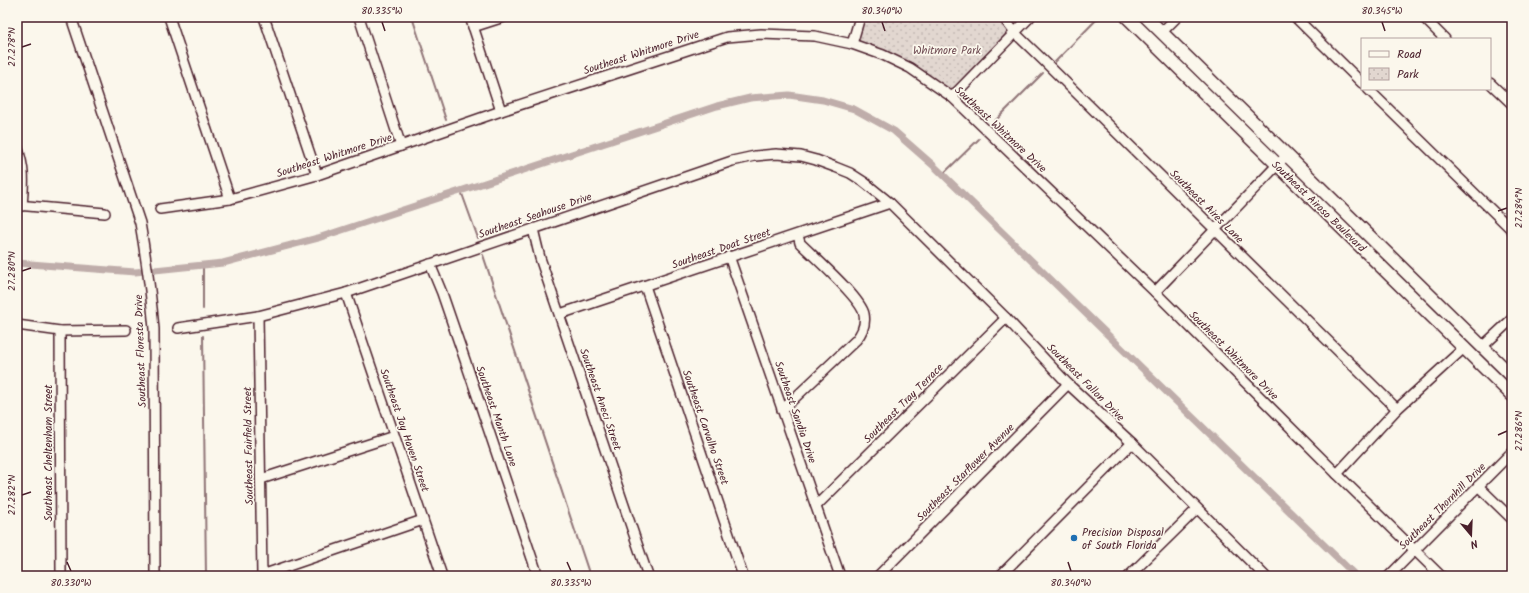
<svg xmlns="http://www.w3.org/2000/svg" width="1529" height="593" font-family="Kalam,sans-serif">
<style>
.park{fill:url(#park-dots);stroke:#967b7e}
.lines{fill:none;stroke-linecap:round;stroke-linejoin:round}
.stream{stroke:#907477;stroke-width:2}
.canal{stroke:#bfadaa;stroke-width:7}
.minor-casing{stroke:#4a1f2b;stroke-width:12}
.major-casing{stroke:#4a1f2b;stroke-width:15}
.minor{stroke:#fbf7ec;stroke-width:9}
.major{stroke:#fbf7ec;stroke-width:12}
.ticks{fill:none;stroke:#4a1f2b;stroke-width:1.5}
.poi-dot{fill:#1f6fb2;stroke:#fbf7ec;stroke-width:1.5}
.labels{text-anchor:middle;stroke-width:3.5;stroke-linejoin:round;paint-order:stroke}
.park-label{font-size:11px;fill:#704d54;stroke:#fbf7ec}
.street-label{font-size:11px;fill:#4a1f2b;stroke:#fbf7ec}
.poi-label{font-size:11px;fill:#4a1f2b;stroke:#fbf7ec;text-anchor:start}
.neatline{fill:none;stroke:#4a1f2b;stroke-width:1.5}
.ticks-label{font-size:10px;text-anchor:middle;fill:#4a1f2b}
</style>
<defs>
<pattern id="park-dots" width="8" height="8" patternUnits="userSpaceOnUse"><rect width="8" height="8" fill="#e2d7d0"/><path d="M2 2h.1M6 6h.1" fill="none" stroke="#c3b8b3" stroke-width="1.8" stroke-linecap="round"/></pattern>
</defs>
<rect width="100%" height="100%" fill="#fbf7ec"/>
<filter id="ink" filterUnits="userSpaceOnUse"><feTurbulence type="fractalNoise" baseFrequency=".025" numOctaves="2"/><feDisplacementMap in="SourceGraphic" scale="8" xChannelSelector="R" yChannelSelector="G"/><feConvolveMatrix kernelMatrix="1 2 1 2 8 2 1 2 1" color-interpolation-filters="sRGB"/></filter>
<g filter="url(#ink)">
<polygon class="park" points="864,17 998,17 1007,31 1006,38 957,87 947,89 860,42 858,38"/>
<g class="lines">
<g class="stream">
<polyline points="412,17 446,120"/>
<polyline points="1055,62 1099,17"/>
<polyline points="992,124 1043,73"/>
<polyline points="943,174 979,139"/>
<polyline points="461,191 478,238"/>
<polyline points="483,255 590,576"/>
<polyline points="203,309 203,265"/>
<polyline points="203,336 206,576"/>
</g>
<polyline class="canal" points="17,263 135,272 223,263 318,238 717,106 750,98 789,95 823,100 854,109 894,131 934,166 1356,576"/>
<defs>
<g id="minor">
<path d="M71 17 140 223C146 258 151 293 154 329L155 576"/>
<polyline points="169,17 230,199"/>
<polyline points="264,17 317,175"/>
<polyline points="359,17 401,146"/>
<polyline points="470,17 501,111"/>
<polyline points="1003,17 1015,33 1043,60 1397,409"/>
<polyline points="1295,17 1362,83"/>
<polyline points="1423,17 1445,39"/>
<polyline points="473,27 504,17"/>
<polyline points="1162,32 1177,17"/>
<polyline points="852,44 860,17"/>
<polyline points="1490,83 1512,104"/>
<polyline points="1368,89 1512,230"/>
<polyline points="952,97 1030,17"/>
<path d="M17 146C25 169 24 182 22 206"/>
<polyline points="17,205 105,213"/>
<polyline points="160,209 230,199 317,175 501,111 727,37 761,34 815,36 852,44 883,55 910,68 952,97 1155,292 1337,474 1441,576"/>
<polyline points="533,229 540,258 648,576"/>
<polyline points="729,256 840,576"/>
<polyline points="430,264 442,293 465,360 538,576"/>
<polyline points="645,286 743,576"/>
<polyline points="1155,292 1282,160"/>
<polyline points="346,293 442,576"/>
<polyline points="560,314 890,203"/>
<polyline points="258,316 262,576"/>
<polyline points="17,325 60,331 126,330"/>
<polyline points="178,328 258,316 346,293 732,161 755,156 776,154 801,156 816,160 835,167 850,173 864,182 890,203 1006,318 1068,384 1132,443 1265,576"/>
<polyline points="60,331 61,576"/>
<polyline points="1482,347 1512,319"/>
<path d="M782 410 856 340C862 333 866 324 864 314 861 298 814 257 800 243L798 235"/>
<polyline points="1337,474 1397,409 1465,347"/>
<polyline points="261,479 394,436"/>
<polyline points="1478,486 1512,519"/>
<polyline points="816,506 1006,318"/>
<polyline points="262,575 423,520"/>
<polyline points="878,576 1068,384"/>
<polyline points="1000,576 1132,443"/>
<polyline points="1129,576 1197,509"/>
<polyline points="1389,576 1512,452"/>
</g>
<g id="major">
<polyline points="1127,17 1512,395"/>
<polyline points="1146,17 1512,376"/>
</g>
</defs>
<use href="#minor" class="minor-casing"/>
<use href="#major" class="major-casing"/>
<use href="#minor" class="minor"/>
<use href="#major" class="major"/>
</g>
</g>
<path class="ticks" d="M382 22 385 31M882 22 885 31M1382 22 1385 31M22 47 31 44M1498 211 1507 208M22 271 31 268M1498 435 1507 431M22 495 31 492M67 562 71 571M567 562 571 571M1068 562 1071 571"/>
<circle class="poi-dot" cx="1074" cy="538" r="4"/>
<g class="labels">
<g class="park-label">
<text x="947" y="54">Whitmore Park</text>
</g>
<g class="street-label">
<text transform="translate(641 52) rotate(-18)" y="4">Southeast Whitmore Drive</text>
<text transform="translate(1001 129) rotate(43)" y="4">Southeast Whitmore Drive</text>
<text transform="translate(334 155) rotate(-18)" y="4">Southeast Whitmore Drive</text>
<text transform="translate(1207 206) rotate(45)" y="4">Southeast Aires Lane</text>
<text transform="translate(1319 206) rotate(44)" y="4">Southeast Airoso Boulevard</text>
<text transform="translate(535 215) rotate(-19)" y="4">Southeast Seahouse Drive</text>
<text transform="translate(721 248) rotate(-19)" y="4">Southeast Doat Street</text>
<text transform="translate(140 351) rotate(-92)" y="4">Southeast Floresta Drive</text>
<text transform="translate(1234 355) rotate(45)" y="4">Southeast Whitmore Drive</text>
<text transform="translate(1086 382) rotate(45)" y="4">Southeast Fallon Drive</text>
<text transform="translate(601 399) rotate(71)" y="4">Southeast Aneci Street</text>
<text transform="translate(903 403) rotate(-45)" y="4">Southeast Tray Terrace</text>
<text transform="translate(796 412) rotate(71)" y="4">Southeast Sandia Drive</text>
<text transform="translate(497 416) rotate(71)" y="4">Southeast Manth Lane</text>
<text transform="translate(706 427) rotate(71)" y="4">Southeast Carvalho Street</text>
<text transform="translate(405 430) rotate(71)" y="4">Southeast Joy Haven Street</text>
<text transform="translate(248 446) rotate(-91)" y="4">Southeast Fairfield Street</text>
<text transform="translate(48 453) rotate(-90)" y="4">Southeast Cheltenham Street</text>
<text transform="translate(965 472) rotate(-45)" y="4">Southeast Starflower Avenue</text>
<text transform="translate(1442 506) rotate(-45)" y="4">Southeast Thornhill Drive</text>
</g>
<g class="poi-label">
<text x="1082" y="536">Precision Disposal<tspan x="1082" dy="13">of South Florida</tspan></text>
</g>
</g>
<rect width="1529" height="593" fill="none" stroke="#fbf7ec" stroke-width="44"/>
<rect x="1361" y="38" width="130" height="52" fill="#fbf7ec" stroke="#b4a19f"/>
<rect x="1369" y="51" width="20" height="6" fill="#fbf7ec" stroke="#b4a19f"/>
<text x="1397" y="58" font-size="12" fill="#4a1f2b">Road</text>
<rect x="1369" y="68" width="20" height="12" fill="url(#park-dots)" stroke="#b4a19f"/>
<text x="1397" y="78" font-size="12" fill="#4a1f2b">Park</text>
<g transform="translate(1471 535) rotate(161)" stroke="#fbf7ec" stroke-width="3" paint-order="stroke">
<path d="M0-3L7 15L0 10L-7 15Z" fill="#4a1f2b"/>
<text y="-6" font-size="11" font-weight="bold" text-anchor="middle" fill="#4a1f2b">N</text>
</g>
<rect x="22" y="22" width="1485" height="549" class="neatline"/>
<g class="ticks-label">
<text x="382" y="14">80.335°W</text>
<text x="882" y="14">80.340°W</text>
<text x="1382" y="14">80.345°W</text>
<text transform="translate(11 47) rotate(-90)" y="4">27.278°N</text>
<text transform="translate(1518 208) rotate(-90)" y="4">27.284°N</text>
<text transform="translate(11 271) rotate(-90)" y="4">27.280°N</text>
<text transform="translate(1518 431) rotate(-90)" y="4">27.286°N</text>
<text transform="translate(11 495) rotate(-90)" y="4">27.282°N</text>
<text x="71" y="586">80.330°W</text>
<text x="571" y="586">80.335°W</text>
<text x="1071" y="586">80.340°W</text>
</g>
</svg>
